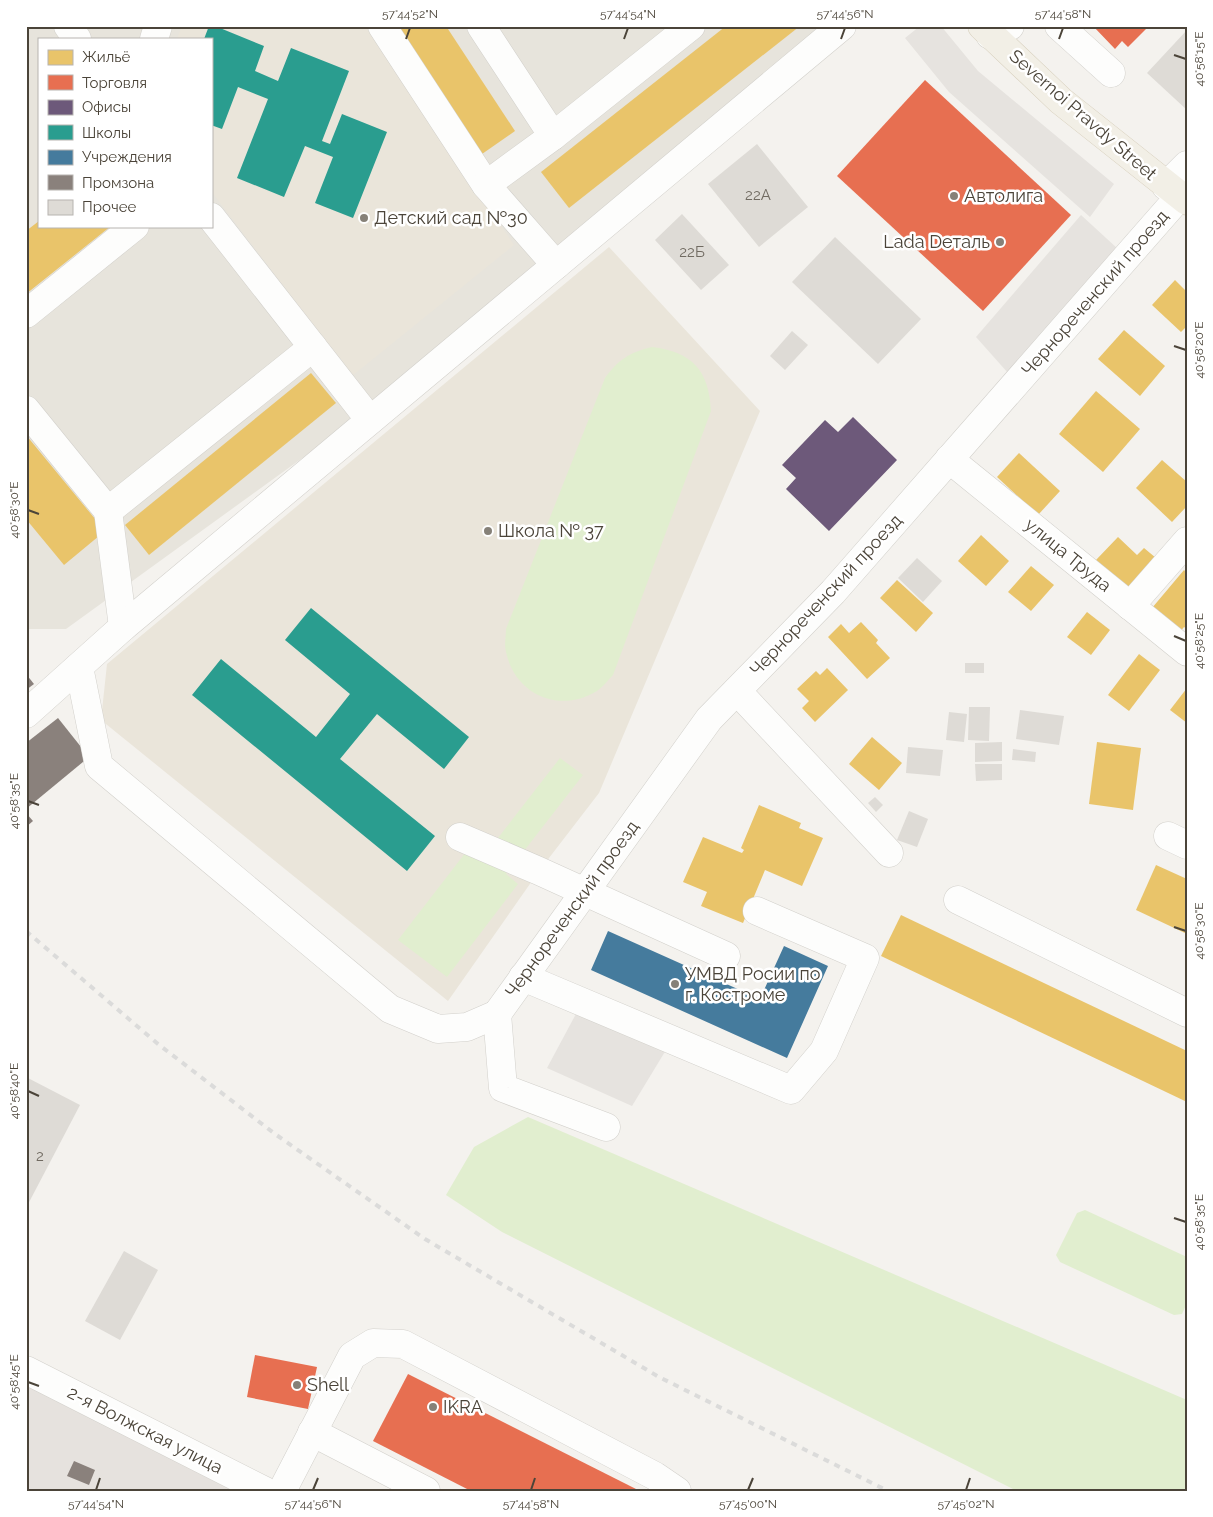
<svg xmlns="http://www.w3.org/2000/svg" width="1213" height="1517" font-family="Raleway,sans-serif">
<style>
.residential{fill:#e7e4dc;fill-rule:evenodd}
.industrial{fill:#e6e2de}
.education{fill:#eae5da}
.green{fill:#e1eecf}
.parking{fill:#e6e3df}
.homes{fill:#e9c46a}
.shops{fill:#e76f51}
.offices{fill:#6d597a}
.schools{fill:#2a9d8f}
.public{fill:#457b9d}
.industry{fill:#8a817c}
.building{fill:#dedbd6}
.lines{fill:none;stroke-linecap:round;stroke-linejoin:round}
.minor-casing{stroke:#d2d0cb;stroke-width:29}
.major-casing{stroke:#d6cebb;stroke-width:29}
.minor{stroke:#fdfdfc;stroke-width:28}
.major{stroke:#f2efe6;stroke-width:28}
.rail{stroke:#dbdbda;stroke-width:4;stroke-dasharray:6 6;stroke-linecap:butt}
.ticks{fill:none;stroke:#4b4439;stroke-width:2}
.poi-dot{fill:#868178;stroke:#fff;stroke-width:2}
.labels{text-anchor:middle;stroke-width:5;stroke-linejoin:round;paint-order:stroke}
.number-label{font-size:15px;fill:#706a61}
.street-label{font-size:18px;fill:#4b4439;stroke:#fff}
.poi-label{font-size:18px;fill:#4b4439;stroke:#fff;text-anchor:start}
.neatline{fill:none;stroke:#4b4439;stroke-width:2}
.ticks-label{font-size:12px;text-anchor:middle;fill:#4b4439}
</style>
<rect width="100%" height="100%" fill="#f4f2ee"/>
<path class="residential" d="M26 26H824L377 404 66 629H26ZM39 39H211V226H39Z"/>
<polygon class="industrial" points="26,1382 240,1491 26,1491"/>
<g class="education">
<polygon points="182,26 367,26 514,245 352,376 211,191 211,39 177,39"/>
<polygon points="609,247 760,411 599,793 539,871 448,1001 101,720 107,664"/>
</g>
<g class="green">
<path d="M652 347C692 352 709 370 711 411L613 675C608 680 603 687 597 691 560 714 515 695 506 652 504 645 506 636 506 629L605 378C618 360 630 352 652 347Z"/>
<polygon points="560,758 583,775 506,874 518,884 447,977 398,940 466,852 480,861"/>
<polygon points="528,1117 1187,1400 1187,1491 1017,1491 502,1232 446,1195 474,1147"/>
<polygon points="1085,1210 1187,1257 1187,1303 1182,1314 1174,1315 1060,1262 1056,1255 1077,1213"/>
</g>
<g class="parking">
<polygon points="920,26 941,26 978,71 1114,184 1090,217 949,92 905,38"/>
<polygon points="1081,215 1118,249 1008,373 976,337"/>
<polygon points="577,1012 666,1050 632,1106 547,1068"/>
</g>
<g class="homes">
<polygon points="397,26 446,26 515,131 482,154"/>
<polygon points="726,26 800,26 569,208 541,172"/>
<polygon points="39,221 39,226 111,226 26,294 26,231"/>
<polygon points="1175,280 1187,292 1187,326 1181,332 1152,305"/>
<polygon points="1124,330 1165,366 1140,396 1098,359"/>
<polygon points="311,373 336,403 149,555 125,525"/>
<polygon points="1096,391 1140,429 1103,472 1059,434"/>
<polygon points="26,435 105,531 64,565 26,519"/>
<polygon points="1019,453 1060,491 1038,515 997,477"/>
<polygon points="1162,460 1187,482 1187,506 1172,522 1136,488"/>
<polygon points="981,535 1009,561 986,586 958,561"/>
<polygon points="1118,537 1137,555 1144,548 1156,558 1127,589 1096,560"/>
<polygon points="1031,566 1054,585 1031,611 1008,592"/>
<polygon points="1184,570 1187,573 1187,629 1184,627 1180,632 1152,608"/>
<polygon points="897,580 933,613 916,632 880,598"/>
<polygon points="1087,612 1110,630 1091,655 1067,637"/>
<polygon points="861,622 878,640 876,643 890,658 867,679 828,637 841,624 849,633"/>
<polygon points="1139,654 1160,670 1129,711 1108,695"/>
<polygon points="827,668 848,690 815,722 802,708 809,701 797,689 816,671 820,675"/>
<polygon points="1187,688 1187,723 1170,710"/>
<polygon points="872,737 902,763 879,790 849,764"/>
<polygon points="1097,742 1141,748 1133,810 1089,804"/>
<polygon points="759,805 801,823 799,828 823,838 802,886 765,870 743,923 701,906 707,892 683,882 703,837 742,853 744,850 741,848"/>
<polygon points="1156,865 1187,879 1187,934 1136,910"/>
<polygon points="901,915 1187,1051 1187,1102 881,956"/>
</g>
<g class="shops">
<polygon points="1093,26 1149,26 1128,47 1122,41 1115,49"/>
<polygon points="925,80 1071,215 983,311 837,176"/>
<polygon points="255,1355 317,1367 308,1409 247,1397"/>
<polygon points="408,1374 640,1491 471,1491 373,1441"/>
</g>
<polygon class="offices" points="853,417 897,460 829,531 786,489 796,478 782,465 825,420 838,432"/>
<g class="schools">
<polygon points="209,26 215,26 264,46 255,71 278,81 291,48 349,71 322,141 330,144 342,114 387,132 353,218 315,203 333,157 305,146 284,197 237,178 268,99 238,87 222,129 211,125 211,39 204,39"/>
<polygon points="311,608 469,737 444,769 377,714 340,759 435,836 407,871 192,695 221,659 316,737 350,694 285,640"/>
</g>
<polygon class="public" points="608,931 760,999 784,946 828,966 787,1058 591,970"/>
<g class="industry">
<polygon points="26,674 34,684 26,690"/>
<polygon points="58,718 89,757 26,809 26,743"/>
<polygon points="26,813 33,821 26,827"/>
<polygon points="74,1461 95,1470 89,1485 67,1476"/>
</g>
<g class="building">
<polygon points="1187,30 1187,110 1147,73"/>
<polygon points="757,144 808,207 759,247 708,184"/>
<polygon points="682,214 729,265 701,290 655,240"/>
<polygon points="835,237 921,319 878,364 792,282"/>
<polygon points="792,331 808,345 785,370 770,356"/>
<polygon points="917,558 942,581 923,602 898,578"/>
<rect x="965" y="663" width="19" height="10"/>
<polygon points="969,707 990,707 989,741 968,740"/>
<polygon points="1020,710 1064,716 1059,745 1016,739"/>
<polygon points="949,712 967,714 964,742 946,740"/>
<polygon points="1002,742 1002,761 975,762 975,743"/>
<polygon points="908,747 943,750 940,776 906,773"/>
<polygon points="1013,749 1036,752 1035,762 1012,760"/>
<polygon points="975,764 1002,764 1002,780 976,781"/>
<polygon points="875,797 883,805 876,812 868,803"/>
<polygon points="909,811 928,819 917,847 897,840"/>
<polygon points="26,1077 80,1105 26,1208"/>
<polygon points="124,1251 158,1270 120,1340 85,1321"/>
</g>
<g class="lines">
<defs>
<g id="minor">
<polyline points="68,26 77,39"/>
<polyline points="382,26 486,185 556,265"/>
<polyline points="481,26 553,136"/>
<polyline points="1059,26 1111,73"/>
<polyline points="990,35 1010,26"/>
<polyline points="154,39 158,26"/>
<polyline points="486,185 553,136 691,26"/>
<polyline points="1166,186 1187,165"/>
<polyline points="211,217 370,420"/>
<polyline points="26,314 135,226"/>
<polyline points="26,410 108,511 313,347"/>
<polyline points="949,459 1187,652"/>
<polyline points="108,511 123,627"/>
<polyline points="1130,606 1187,541"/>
<polyline points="79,667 99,766 390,1009 438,1029 467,1027 497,1014"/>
<polyline points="737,691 889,853"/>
<polyline points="26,714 123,627 842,26"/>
<polyline points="1168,836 1187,845"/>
<polyline points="460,837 539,871 726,956"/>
<polyline points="958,900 1187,1013"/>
<polyline points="523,977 791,1090 824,1051 865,958 757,911"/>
<polyline points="497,1014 709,719 833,592 1180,196"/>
<polyline points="497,1014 503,1088 606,1127"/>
<polyline points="26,1370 265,1491"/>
<polyline points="312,1432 426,1491"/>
<polyline points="282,1491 352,1356 373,1343 403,1344 655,1476 677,1491"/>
</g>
<polyline id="major" points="982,26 1061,101 1187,201"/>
</defs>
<use href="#minor" class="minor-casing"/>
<use href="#major" class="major-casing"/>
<use href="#minor" class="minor"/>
<use href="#major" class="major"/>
<polyline class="rail" points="26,931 158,1044 275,1134 425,1239 659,1377 888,1491"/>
</g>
<path class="ticks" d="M406 39 410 28M624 39 628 28M841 39 845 28M1059 39 1063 28M1174 55 1186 59M1174 346 1186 350M28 510 39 514M1174 636 1186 641M28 801 39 805M1174 927 1186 931M28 1091 39 1096M1174 1218 1186 1222M28 1382 39 1386M96 1490 100 1478M313 1490 318 1478M531 1490 535 1478M748 1490 753 1478M966 1490 970 1478"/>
<g class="poi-dot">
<circle cx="954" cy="196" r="5"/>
<circle cx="364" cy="218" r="5"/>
<circle cx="1000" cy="242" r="5"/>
<circle cx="488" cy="531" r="5"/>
<circle cx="675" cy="984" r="5"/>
<circle cx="297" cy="1385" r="5"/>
<circle cx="433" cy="1407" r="5"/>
</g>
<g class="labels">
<g class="number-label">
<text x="758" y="200">22А</text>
<text x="692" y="257">22Б</text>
<text x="40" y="1161">2</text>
</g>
<g class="street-label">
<text transform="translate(1083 115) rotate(41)" y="6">Severnoi Pravdy Street</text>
<text transform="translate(1095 293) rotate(-49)" y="6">Чернореченский проезд</text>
<text transform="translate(1068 555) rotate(39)" y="6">улица Труда</text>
<text transform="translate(826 595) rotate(-47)" y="6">Чернореченский проезд</text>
<text transform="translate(572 909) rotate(-54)" y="6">Чернореченский проезд</text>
<text transform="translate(145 1430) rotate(27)" y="6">2-я Волжская улица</text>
</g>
<g class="poi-label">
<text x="964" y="202">Автолига</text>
<text x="374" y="224">Детский сад №30</text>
<text x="990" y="248" text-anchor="end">Lada Dеталь</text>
<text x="498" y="537">Школа № 37</text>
<text x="685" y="980">УМВД Росии по<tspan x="685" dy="21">г. Костроме</tspan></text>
<text x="307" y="1391">Shell</text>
<text x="443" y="1413">IKRA</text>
</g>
</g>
<rect width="1213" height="1517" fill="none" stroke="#ffffff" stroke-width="55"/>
<rect x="38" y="38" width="175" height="190" fill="#ffffff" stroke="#b7b4b0"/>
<rect x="48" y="50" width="25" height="15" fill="#e9c46a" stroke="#b7b4b0"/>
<text x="82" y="62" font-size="15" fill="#4b4439">Жильё</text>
<rect x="48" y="75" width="25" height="15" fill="#e76f51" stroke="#b7b4b0"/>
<text x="82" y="88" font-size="15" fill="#4b4439">Торговля</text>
<rect x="48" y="100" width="25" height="15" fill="#6d597a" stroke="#b7b4b0"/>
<text x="82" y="112" font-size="15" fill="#4b4439">Офисы</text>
<rect x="48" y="125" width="25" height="15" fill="#2a9d8f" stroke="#b7b4b0"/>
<text x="82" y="138" font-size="15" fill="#4b4439">Школы</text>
<rect x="48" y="150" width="25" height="15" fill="#457b9d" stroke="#b7b4b0"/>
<text x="82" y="162" font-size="15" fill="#4b4439">Учреждения</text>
<rect x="48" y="175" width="25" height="15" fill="#8a817c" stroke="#b7b4b0"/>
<text x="82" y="188" font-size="15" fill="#4b4439">Промзона</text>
<rect x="48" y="200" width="25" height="15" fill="#dedbd6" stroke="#b7b4b0"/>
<text x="82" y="212" font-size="15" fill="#4b4439">Прочее</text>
<rect x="28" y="28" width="1158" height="1462" class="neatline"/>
<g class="ticks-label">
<text x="410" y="18">57°44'52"N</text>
<text x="628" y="18">57°44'54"N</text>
<text x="845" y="18">57°44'56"N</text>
<text x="1063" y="18">57°44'58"N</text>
<text transform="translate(1199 59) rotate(-90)" y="4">40°58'15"E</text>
<text transform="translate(1199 350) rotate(-90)" y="4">40°58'20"E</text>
<text transform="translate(14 510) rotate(-90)" y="4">40°58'30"E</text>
<text transform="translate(1199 641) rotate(-90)" y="4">40°58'25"E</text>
<text transform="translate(14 801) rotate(-90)" y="4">40°58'35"E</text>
<text transform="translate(1199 931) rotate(-90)" y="4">40°58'30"E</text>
<text transform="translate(14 1091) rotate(-90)" y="4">40°58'40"E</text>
<text transform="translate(1199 1222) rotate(-90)" y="4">40°58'35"E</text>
<text transform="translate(14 1382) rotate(-90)" y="4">40°58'45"E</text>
<text x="96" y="1508">57°44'54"N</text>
<text x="313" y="1508">57°44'56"N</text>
<text x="531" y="1508">57°44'58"N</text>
<text x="748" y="1508">57°45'00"N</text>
<text x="966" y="1508">57°45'02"N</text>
</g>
</svg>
